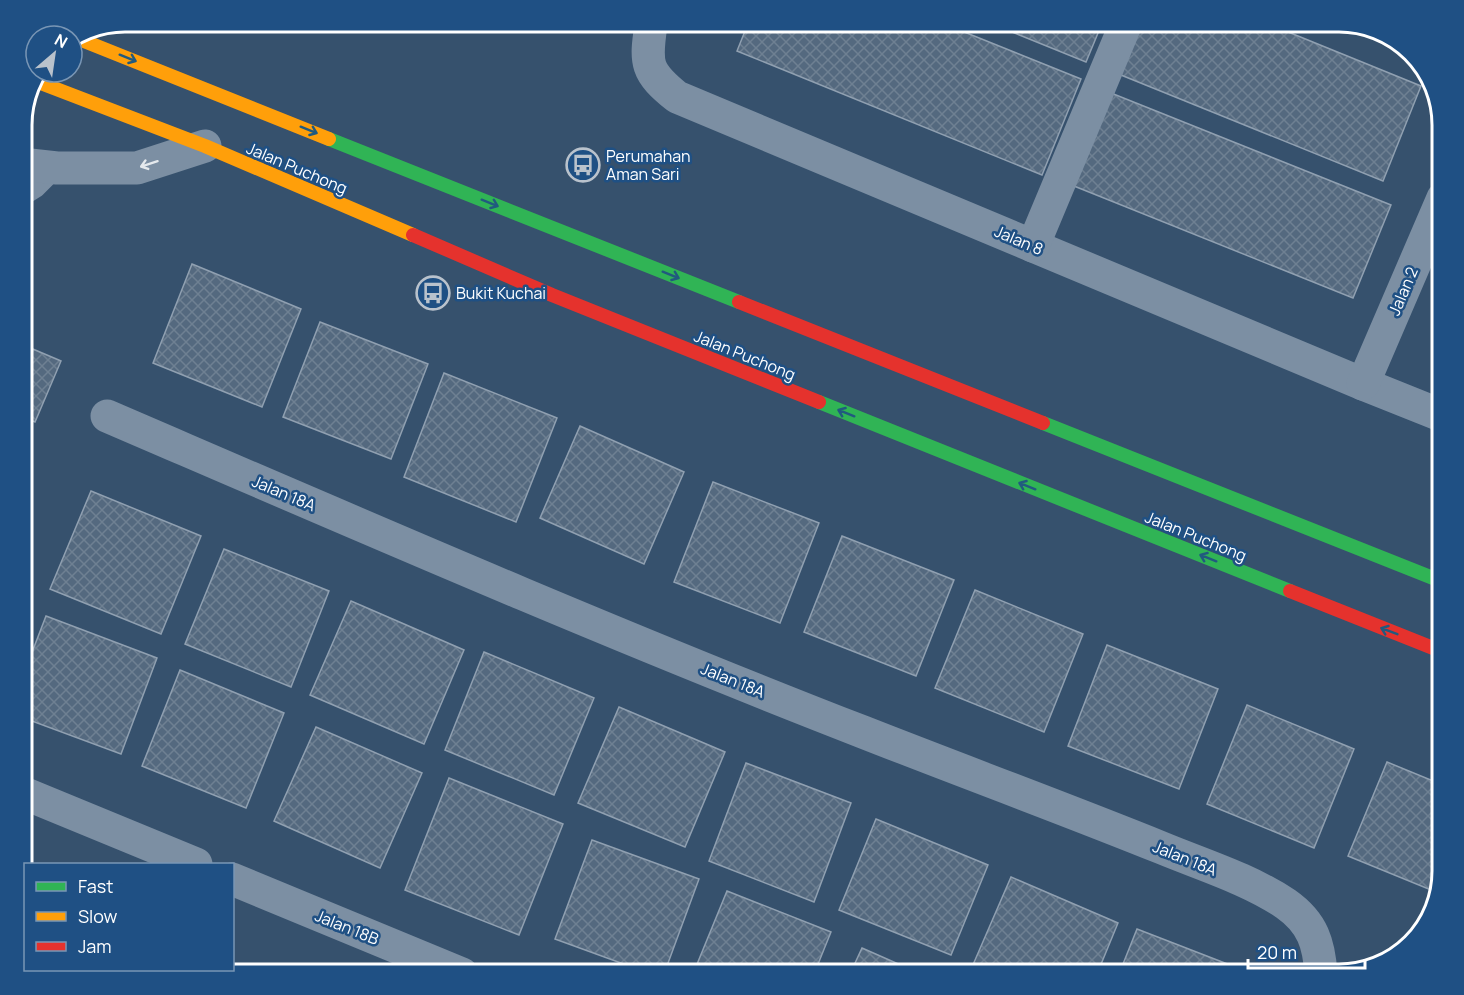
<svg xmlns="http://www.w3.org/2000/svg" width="1464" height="995" font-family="Manrope,sans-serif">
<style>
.building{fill:url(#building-cross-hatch);stroke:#90a0b1;stroke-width:1.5}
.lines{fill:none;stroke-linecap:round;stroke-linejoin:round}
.lane{stroke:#7c8fa3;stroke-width:18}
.street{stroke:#7c8fa3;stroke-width:33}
.fast{stroke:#30b455;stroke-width:14}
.slow{stroke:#ff9f0a;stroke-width:14}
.jam{stroke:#e5322d;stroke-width:14}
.oneway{stroke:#215a7f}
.oneway2{stroke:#e5e9ed}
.labels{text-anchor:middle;stroke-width:5;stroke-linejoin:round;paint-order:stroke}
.poi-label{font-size:16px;fill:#fff;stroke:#1f5084;text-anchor:start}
.street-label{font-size:16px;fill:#fff;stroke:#1f5084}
.rim{fill:none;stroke:#fff;stroke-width:3}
</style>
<defs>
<pattern id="building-cross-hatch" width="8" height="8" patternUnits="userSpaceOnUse" patternTransform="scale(1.5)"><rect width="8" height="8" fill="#54697f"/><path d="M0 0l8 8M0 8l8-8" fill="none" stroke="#6e8092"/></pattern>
</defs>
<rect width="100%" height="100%" fill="#36516d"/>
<g class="building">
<polygon points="749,21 937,21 1081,79 1042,175 737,51"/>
<polygon points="985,21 1103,21 1086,62"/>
<polygon points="1137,21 1261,21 1421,86 1383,181 1116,73"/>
<polygon points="1106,91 1391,205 1353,298 1069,184"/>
<polygon points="192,264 301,309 262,407 153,363"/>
<polygon points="320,322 428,364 391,459 283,417"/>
<polygon points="21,344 61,361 35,422 21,416"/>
<polygon points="444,373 557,418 516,522 404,477"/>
<polygon points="580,426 684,472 644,564 540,518"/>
<polygon points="713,482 819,523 780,623 674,582"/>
<polygon points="91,491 201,536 161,634 50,589"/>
<polygon points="842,536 954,580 916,676 804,632"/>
<polygon points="224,549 329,591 291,687 185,644"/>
<polygon points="975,590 1083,634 1044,732 935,688"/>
<polygon points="351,601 464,650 424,744 310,695"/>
<polygon points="46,616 157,658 121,754 21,717 21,681"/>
<polygon points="1107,645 1218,689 1179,789 1068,746"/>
<polygon points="484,652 594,698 554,795 445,750"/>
<polygon points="180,670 284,713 246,808 142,766"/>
<polygon points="1247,705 1354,749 1314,848 1207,804"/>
<polygon points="619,707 725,752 685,847 578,803"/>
<polygon points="316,727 422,773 380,868 274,821"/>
<polygon points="1387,762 1443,785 1443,871 1436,892 1348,856"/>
<polygon points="746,763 851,803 814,902 709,861"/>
<polygon points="449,778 563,824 519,935 405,890"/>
<polygon points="876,819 988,865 951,955 839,910"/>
<polygon points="592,840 699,879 664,974 651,974 555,939"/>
<polygon points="1011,877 1118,923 1097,974 988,974 972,967"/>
<polygon points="727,891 831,932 814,974 693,974"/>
<polygon points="1137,929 1248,972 1247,974 1119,974"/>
<polygon points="862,948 921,974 850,974"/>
<polygon points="113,970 179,970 177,974 125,974"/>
<polygon points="204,970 221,970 232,974 202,974"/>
</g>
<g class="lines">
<polyline class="lane" points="21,198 37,188 57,168"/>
<g class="street">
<path d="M654 21 651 25C645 64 646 72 677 97L1363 384 1443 416"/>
<polyline points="21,164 57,168 137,168 205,146"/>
<polyline points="1033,246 1127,21"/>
<polyline points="1363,384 1443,198"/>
<path d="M107 416C358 524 608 633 863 732 962 771 1063 808 1162 848 1203 865 1249 879 1286 904 1313 923 1319 944 1321 974"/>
<polyline points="21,792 196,864"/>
<polyline points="232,879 462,974"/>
</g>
<g class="fast">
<polyline points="329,139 739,302"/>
<polyline points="819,402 1290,591"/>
<polyline points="1043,423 1443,582"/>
</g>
<g class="slow">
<polyline points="74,37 329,139"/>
<polyline points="38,82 205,146 413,235"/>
</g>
<g class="jam">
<polyline points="413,235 552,295 819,402"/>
<polyline points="739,302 1043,423"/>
<polyline points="1290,591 1443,652"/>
</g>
</g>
<defs><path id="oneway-shaft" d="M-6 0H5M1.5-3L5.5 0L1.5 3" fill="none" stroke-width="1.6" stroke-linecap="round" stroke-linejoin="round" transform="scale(1.5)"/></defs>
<g class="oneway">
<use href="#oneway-shaft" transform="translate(128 58) rotate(22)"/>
<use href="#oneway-shaft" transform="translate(309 130) rotate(22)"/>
<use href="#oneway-shaft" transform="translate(490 203) rotate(22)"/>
<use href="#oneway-shaft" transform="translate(671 275) rotate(22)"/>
<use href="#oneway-shaft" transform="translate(846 413) rotate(-158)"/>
<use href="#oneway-shaft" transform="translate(1027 486) rotate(-158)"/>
<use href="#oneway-shaft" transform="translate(1208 558) rotate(-158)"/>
<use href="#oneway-shaft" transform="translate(1389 631) rotate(-159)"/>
</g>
<use class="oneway2" href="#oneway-shaft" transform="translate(149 164) rotate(162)"/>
<defs>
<symbol id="bus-ring" viewBox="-11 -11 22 22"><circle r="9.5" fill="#1f5084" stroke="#b9c2cc" stroke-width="1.5"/><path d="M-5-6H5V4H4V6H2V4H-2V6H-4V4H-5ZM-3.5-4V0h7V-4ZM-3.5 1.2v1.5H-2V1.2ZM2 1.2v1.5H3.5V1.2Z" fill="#b9c2cc"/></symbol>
</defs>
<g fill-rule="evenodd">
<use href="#bus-ring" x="564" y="146" width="38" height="38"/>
<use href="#bus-ring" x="414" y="274" width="38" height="38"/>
</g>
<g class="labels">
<g class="poi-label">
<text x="606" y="162">Perumahan<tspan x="606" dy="18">Aman Sari</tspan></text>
<text x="456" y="299">Bukit Kuchai</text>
</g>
<g class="street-label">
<text transform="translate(297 168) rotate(23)" y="6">Jalan Puchong</text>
<text transform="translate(1019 240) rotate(23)" y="6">Jalan 8</text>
<text transform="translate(1403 291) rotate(-67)" y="6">Jalan 2</text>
<text transform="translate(745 355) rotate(22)" y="6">Jalan Puchong</text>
<text transform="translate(284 493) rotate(23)" y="6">Jalan 18A</text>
<text transform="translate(1196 536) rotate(22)" y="6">Jalan Puchong</text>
<text transform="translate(733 680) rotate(22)" y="6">Jalan 18A</text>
<text transform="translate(1185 858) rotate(22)" y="6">Jalan 18A</text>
<text transform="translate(347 927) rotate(22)" y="6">Jalan 18B</text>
</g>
</g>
<path d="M0 0H1464V995H0ZM125 32H1339A93 93 0 0 1 1432 125V871A93 93 0 0 1 1339 964H125A93 93 0 0 1 32 871V125A93 93 0 0 1 125 32Z" fill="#1f5084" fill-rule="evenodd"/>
<path class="rim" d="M125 32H1339A93 93 0 0 1 1432 125V871A93 93 0 0 1 1339 964H125A93 93 0 0 1 32 871V125A93 93 0 0 1 125 32Z"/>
<rect x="24" y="863" width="210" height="108" fill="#1f5084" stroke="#7996b5" stroke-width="1.5"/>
<rect x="36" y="882" width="30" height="9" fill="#30b455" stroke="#7996b5" stroke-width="1.5"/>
<text x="78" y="893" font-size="18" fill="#ffffff">Fast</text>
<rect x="36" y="912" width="30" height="9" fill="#ff9f0a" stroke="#7996b5" stroke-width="1.5"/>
<text x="78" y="923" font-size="18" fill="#ffffff">Slow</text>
<rect x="36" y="942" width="30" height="9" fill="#e5322d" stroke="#7996b5" stroke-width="1.5"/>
<text x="78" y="953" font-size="18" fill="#ffffff">Jam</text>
<g transform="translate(54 54) rotate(29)"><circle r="28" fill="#1f5084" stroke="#7996b5" stroke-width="1.5"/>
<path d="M0-4.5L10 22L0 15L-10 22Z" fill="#b9c2cc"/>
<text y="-9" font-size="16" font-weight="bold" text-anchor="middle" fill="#ffffff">N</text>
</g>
<path d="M1248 959v9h117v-9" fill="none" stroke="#ffffff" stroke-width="3"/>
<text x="1257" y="959" font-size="18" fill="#ffffff" stroke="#1f5084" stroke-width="4.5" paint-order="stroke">20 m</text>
</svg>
